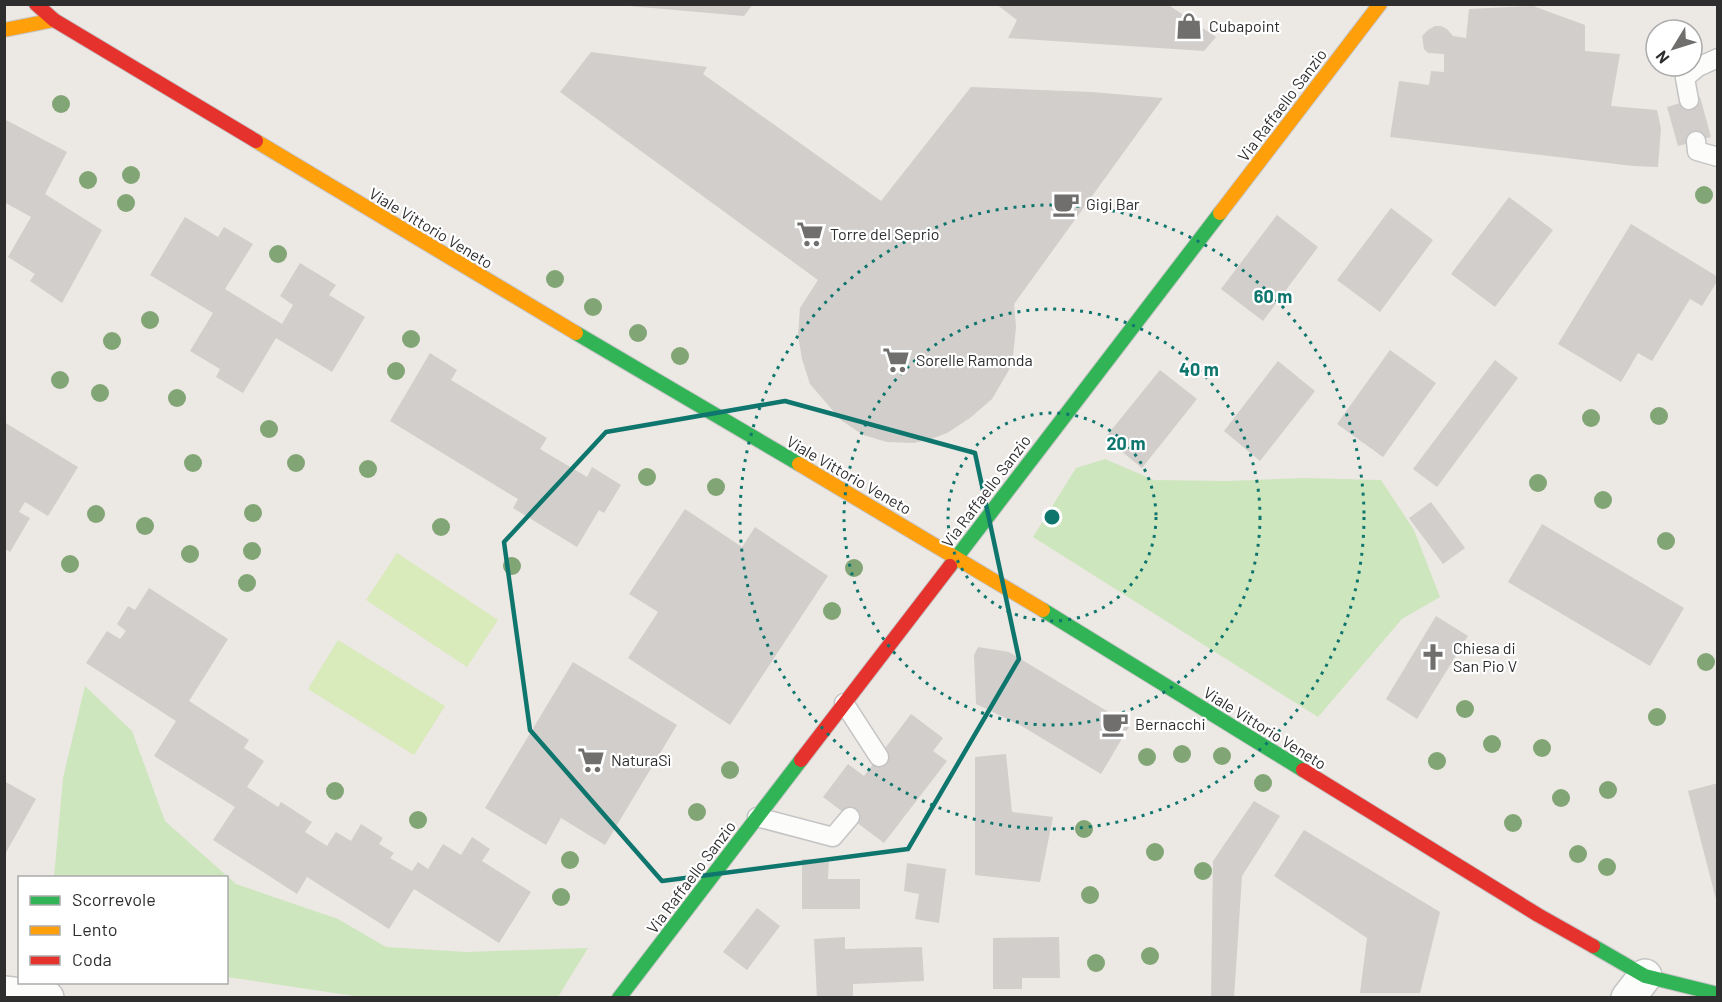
<svg xmlns="http://www.w3.org/2000/svg" width="1722" height="1002" font-family="Barlow,sans-serif">
<style>
.green{fill:#cee6be}
.pitch{fill:#d9eabb}
.building{fill:#d1cecb}
.lines{fill:none;stroke-linecap:round;stroke-linejoin:round}
.lane-casing{stroke:#c5c4c5;stroke-width:21}
.street-casing{stroke:#c5c4c5;stroke-width:36}
.fast-casing{stroke:#c5c4c5;stroke-width:16}
.slow-casing{stroke:#c5c4c5;stroke-width:16}
.jam-casing{stroke:#c5c4c5;stroke-width:16}
.lane{stroke:#fcfcfb;stroke-width:18}
.street{stroke:#fcfcfb;stroke-width:33}
.fast{stroke:#30b455;stroke-width:14}
.slow{stroke:#ff9f0a;stroke-width:14}
.jam{stroke:#e5322d;stroke-width:14}
.tree{fill:#82a575}
.marked{fill:none;stroke:#0f766e;stroke-width:4.5;stroke-linejoin:round}
.ring{fill:none;stroke:#0f766e;stroke-width:3;stroke-dasharray:3 6}
.labels{text-anchor:middle;stroke-width:4.5;stroke-linejoin:round;paint-order:stroke}
.poi-label{font-size:16px;fill:#2e2e2e;stroke:#fff;text-anchor:start}
.street-label{font-size:16px;fill:#2e2e2e;stroke:#fff}
.centre{fill:#0f766e;stroke:#fff;stroke-width:3}
.ring-label{font-size:18px;text-anchor:middle;font-weight:bold;fill:#0f766e;stroke:#fff;stroke-width:4.5;stroke-linejoin:round;paint-order:stroke}
</style>
<rect width="100%" height="100%" fill="#ece8e4"/>
<g class="green">
<polygon points="1105,459 1154,480 1227,481 1304,478 1381,480 1414,530 1440,597 1402,619 1318,717 1033,537 1076,468"/>
<polygon points="85,686 132,731 165,821 236,884 338,919 386,947 466,952 588,948 558,997 361,997 227,977 226,878 54,877 63,778"/>
</g>
<g class="pitch">
<polygon points="397,553 498,620 467,667 366,600"/>
<polygon points="338,640 445,706 414,755 308,689"/>
</g>
<g class="building">
<polygon points="629,4 753,4 744,16 629,6"/>
<polygon points="996,4 1167,4 1216,37 1204,51 1008,38 1017,20"/>
<polygon points="1533,6 1585,25 1585,51 1620,54 1611,106 1657,110 1661,129 1658,167 1633,166 1390,137 1399,81 1429,85 1431,71 1444,72 1444,54 1428,53 1424,49 1422,36 1428,30 1435,26 1441,26 1447,29 1453,36 1466,38 1469,9"/>
<polygon points="591,52 707,67 703,74 881,201 971,87 1091,92 1163,98 1014,304 1016,327 1012,365 992,399 970,418 947,433 931,439 914,443 887,442 863,435 841,420 810,384 802,359 798,335 800,308 818,280 560,92"/>
<polygon points="1700,97 1711,137 1678,146 1667,107"/>
<polygon points="4,119 67,152 45,194 102,230 62,303 30,281 35,274 8,257 31,217 4,202"/>
<polygon points="1509,197 1553,230 1495,307 1451,274"/>
<polygon points="1391,208 1433,240 1380,312 1337,280"/>
<polygon points="1277,215 1318,247 1263,321 1221,289"/>
<polygon points="185,217 218,237 224,227 253,244 225,289 282,324 293,305 280,296 300,263 336,285 329,295 365,317 332,372 276,338 243,393 216,377 220,369 190,351 213,313 150,275"/>
<polygon points="1631,224 1718,277 1718,280 1702,306 1690,299 1652,361 1638,353 1621,382 1558,344"/>
<polygon points="1390,350 1436,383 1383,457 1337,424"/>
<polygon points="430,353 457,370 451,380 547,438 540,449 587,477 592,467 621,485 604,513 599,510 577,547 513,508 518,499 390,421"/>
<polygon points="1495,360 1518,378 1437,487 1413,469"/>
<polygon points="1278,361 1315,391 1260,461 1224,431"/>
<polygon points="1160,370 1197,399 1142,468 1105,438"/>
<polygon points="4,422 78,467 48,516 25,502 19,512 30,518 10,552 4,548"/>
<polygon points="1431,502 1465,548 1443,564 1409,518"/>
<polygon points="685,509 742,547 755,527 828,576 730,725 628,658 658,612 629,594"/>
<polygon points="1542,524 1684,608 1650,666 1508,582"/>
<polygon points="149,588 228,639 189,701 249,740 244,748 264,761 247,787 278,807 281,802 312,822 305,832 327,846 336,832 351,841 361,824 383,838 379,844 394,853 390,858 412,871 418,862 428,869 443,844 461,855 472,837 490,849 482,861 531,892 499,943 414,889 389,929 307,877 297,894 213,840 235,807 154,756 176,721 86,663 107,631 120,639 126,631 117,624 128,606 135,610"/>
<polygon points="1436,616 1468,636 1417,719 1386,699"/>
<polygon points="978,647 1009,652 1130,725 1101,774 1020,725 976,704 974,655"/>
<polygon points="573,662 677,725 605,845 561,818 546,845 485,808"/>
<polygon points="911,714 943,738 933,751 947,761 884,843 823,797 848,764 864,776"/>
<polygon points="1006,754 1012,812 1053,817 1040,882 975,875 975,757"/>
<polygon points="4,781 36,799 4,856"/>
<polygon points="1718,783 1718,903 1717,903 1688,791"/>
<polygon points="1254,801 1280,816 1242,876 1234,998 1211,998 1213,861"/>
<polygon points="1304,830 1440,912 1420,993 1360,993 1367,938 1274,876"/>
<polygon points="802,859 829,859 828,879 860,879 860,909 802,909"/>
<polygon points="907,863 946,869 939,923 915,919 919,894 904,891"/>
<polygon points="757,908 780,926 747,970 723,952"/>
<polygon points="845,937 845,949 922,947 924,981 853,984 853,997 817,998 814,939"/>
<polygon points="1059,937 1060,978 1022,978 1022,989 993,989 993,938"/>
</g>
<g class="lines">
<defs>
<g id="lane">
<polyline points="1689,100 1685,78 1698,67 1718,58"/>
<polyline points="1696,141 1697,151 1718,157"/>
<polyline points="844,703 879,757"/>
<polyline points="757,817 833,837 850,817"/>
</g>
<g id="street">
<polyline points="4,993 47,998"/>
<polyline points="1628,998 1645,976"/>
</g>
<g id="fast">
<polyline points="576,333 799,464"/>
<polyline points="950,566 1220,213"/>
<polyline points="1043,610 1303,770"/>
<polyline points="1593,946 1645,976 1718,994"/>
<polyline points="619,998 801,760"/>
</g>
<g id="slow">
<polyline points="4,30 54,20"/>
<polyline points="256,141 576,333"/>
<polyline points="1220,213 1380,4"/>
<polyline points="799,464 1043,610"/>
</g>
<g id="jam">
<polyline points="36,4 54,20 256,141"/>
<polyline points="801,760 950,566"/>
<polyline points="1303,770 1538,915 1593,946"/>
</g>
</defs>
<use href="#lane" class="lane-casing"/>
<use href="#street" class="street-casing"/>
<use href="#fast" class="fast-casing"/>
<use href="#slow" class="slow-casing"/>
<use href="#jam" class="jam-casing"/>
<use href="#lane" class="lane"/>
<use href="#street" class="street"/>
<use href="#fast" class="fast"/>
<use href="#slow" class="slow"/>
<use href="#jam" class="jam"/>
</g>
<g class="tree">
<circle cx="61" cy="104" r="9"/>
<circle cx="131" cy="175" r="9"/>
<circle cx="88" cy="180" r="9"/>
<circle cx="1704" cy="195" r="9"/>
<circle cx="126" cy="203" r="9"/>
<circle cx="278" cy="254" r="9"/>
<circle cx="555" cy="279" r="9"/>
<circle cx="593" cy="307" r="9"/>
<circle cx="150" cy="320" r="9"/>
<circle cx="638" cy="333" r="9"/>
<circle cx="411" cy="339" r="9"/>
<circle cx="112" cy="341" r="9"/>
<circle cx="680" cy="356" r="9"/>
<circle cx="396" cy="371" r="9"/>
<circle cx="60" cy="380" r="9"/>
<circle cx="100" cy="393" r="9"/>
<circle cx="177" cy="398" r="9"/>
<circle cx="1659" cy="416" r="9"/>
<circle cx="1591" cy="418" r="9"/>
<circle cx="269" cy="429" r="9"/>
<circle cx="193" cy="463" r="9"/>
<circle cx="296" cy="463" r="9"/>
<circle cx="368" cy="469" r="9"/>
<circle cx="647" cy="477" r="9"/>
<circle cx="1538" cy="483" r="9"/>
<circle cx="716" cy="487" r="9"/>
<circle cx="1603" cy="500" r="9"/>
<circle cx="253" cy="513" r="9"/>
<circle cx="96" cy="514" r="9"/>
<circle cx="145" cy="526" r="9"/>
<circle cx="441" cy="527" r="9"/>
<circle cx="1666" cy="541" r="9"/>
<circle cx="252" cy="551" r="9"/>
<circle cx="190" cy="554" r="9"/>
<circle cx="70" cy="564" r="9"/>
<circle cx="512" cy="566" r="9"/>
<circle cx="854" cy="568" r="9"/>
<circle cx="247" cy="583" r="9"/>
<circle cx="832" cy="611" r="9"/>
<circle cx="1706" cy="662" r="9"/>
<circle cx="1465" cy="709" r="9"/>
<circle cx="1657" cy="717" r="9"/>
<circle cx="1492" cy="744" r="9"/>
<circle cx="1542" cy="748" r="9"/>
<circle cx="1182" cy="754" r="9"/>
<circle cx="1222" cy="756" r="9"/>
<circle cx="1147" cy="757" r="9"/>
<circle cx="1437" cy="761" r="9"/>
<circle cx="730" cy="770" r="9"/>
<circle cx="1263" cy="783" r="9"/>
<circle cx="1608" cy="790" r="9"/>
<circle cx="335" cy="791" r="9"/>
<circle cx="1561" cy="798" r="9"/>
<circle cx="697" cy="812" r="9"/>
<circle cx="418" cy="820" r="9"/>
<circle cx="1513" cy="823" r="9"/>
<circle cx="1084" cy="829" r="9"/>
<circle cx="1155" cy="852" r="9"/>
<circle cx="1578" cy="854" r="9"/>
<circle cx="570" cy="860" r="9"/>
<circle cx="1607" cy="867" r="9"/>
<circle cx="1203" cy="871" r="9"/>
<circle cx="1090" cy="895" r="9"/>
<circle cx="561" cy="897" r="9"/>
<circle cx="1150" cy="956" r="9"/>
<circle cx="1096" cy="963" r="9"/>
</g>
<path class="marked" d="M785 401 975 453 1019 659 908 849 662 881 530 730 504 542 606 432Z"/>
<g class="ring">
<circle cx="1052" cy="517" r="104"/>
<circle cx="1052" cy="517" r="208"/>
<circle cx="1052" cy="517" r="312"/>
</g>
<defs>
<symbol id="shop-bare" viewBox="-9 -9 18 18"><path d="M-5-2.5h2.3a2.7 3.5 0 0 1 5.4 0H5L5.5 6h-11ZM-1.5-2.5h3a1.5 2.3 0 0 0-3 0Z" fill="#706f6e" stroke="#fff" stroke-width="2.5" paint-order="stroke"/></symbol>
<symbol id="cafe-bare" viewBox="-9 -9 18 18"><path d="M-5.5-4.5H6V0H3Q3 3.5 0 3.5H-2.5Q-5.5 3.5-5.5 0ZM3-3.2v2h1.7v-2ZM-6 4.5H4V6H-6Z" fill="#706f6e" stroke="#fff" stroke-width="2.5" paint-order="stroke"/></symbol>
<symbol id="supermarket-bare" viewBox="-9 -9 18 18"><path d="M-6-5.5h2.5l.6 2H6L4.5 2H-2.5L-4.4-4H-6ZM-1.5 3.2a1.3 1.3 0 1 0 .1 0ZM3 3.2a1.3 1.3 0 1 0 .1 0Z" fill="#706f6e" stroke="#fff" stroke-width="2.5" paint-order="stroke"/></symbol>
<symbol id="church-bare" viewBox="-9 -9 18 18"><path d="M-1.2-6h2.4v3.5h3.3v2.4h-3.3V6h-2.4V-.1h-3.3v-2.4h3.3Z" fill="#706f6e" stroke="#fff" stroke-width="2.5" paint-order="stroke"/></symbol>
</defs>
<g fill-rule="evenodd">
<use href="#shop-bare" x="1170" y="7" width="38" height="38"/>
<use href="#cafe-bare" x="1047" y="185" width="38" height="38"/>
<use href="#supermarket-bare" x="791" y="215" width="38" height="38"/>
<use href="#supermarket-bare" x="877" y="341" width="38" height="38"/>
<use href="#church-bare" x="1414" y="638" width="38" height="38"/>
<use href="#cafe-bare" x="1096" y="705" width="38" height="38"/>
<use href="#supermarket-bare" x="572" y="741" width="38" height="38"/>
</g>
<g class="labels">
<g class="poi-label">
<text x="1209" y="32">Cubapoint</text>
<text x="1086" y="210">Gigi Bar</text>
<text x="830" y="240">Torre del Seprio</text>
<text x="916" y="366">Sorelle Ramonda</text>
<text x="1453" y="654">Chiesa di<tspan x="1453" dy="18">San Pio V</tspan></text>
<text x="1135" y="730">Bernacchi</text>
<text x="611" y="766">NaturaSì</text>
</g>
<g class="street-label">
<text transform="translate(1282 105) rotate(-53)" y="6">Via Raffaello Sanzio</text>
<text transform="translate(431 228) rotate(31)" y="6">Viale Vittorio Veneto</text>
<text transform="translate(849 475) rotate(30)" y="6">Viale Vittorio Veneto</text>
<text transform="translate(986 491) rotate(-53)" y="6">Via Raffaello Sanzio</text>
<text transform="translate(1265 728) rotate(32)" y="6">Viale Vittorio Veneto</text>
<text transform="translate(691 877) rotate(-53)" y="6">Via Raffaello Sanzio</text>
</g>
</g>
<circle cx="1052" cy="517" r="9" class="centre"/>
<g class="ring-label">
<text x="1273" y="303">60 m</text>
<text x="1199" y="376">40 m</text>
<text x="1126" y="450">20 m</text>
</g>
<rect width="1722" height="1002" fill="none" stroke="#2e2e2e" stroke-width="12"/>
<rect x="18" y="876" width="210" height="108" fill="#ffffff" stroke="#ababab" stroke-width="1.5"/>
<rect x="30" y="896" width="30" height="9" fill="#30b455" stroke="#ababab" stroke-width="1.5"/>
<text x="72" y="906" font-size="18" fill="#2e2e2e">Scorrevole</text>
<rect x="30" y="926" width="30" height="9" fill="#ff9f0a" stroke="#ababab" stroke-width="1.5"/>
<text x="72" y="936" font-size="18" fill="#2e2e2e">Lento</text>
<rect x="30" y="956" width="30" height="9" fill="#e5322d" stroke="#ababab" stroke-width="1.5"/>
<text x="72" y="966" font-size="18" fill="#2e2e2e">Coda</text>
<g transform="translate(1674 48) rotate(232)"><circle r="28" fill="#ffffff" stroke="#ababab" stroke-width="1.5"/>
<path d="M0-4.5L10 22L0 15L-10 22Z" fill="#706f6e"/>
<text y="-9" font-size="16" font-weight="bold" text-anchor="middle" fill="#2e2e2e">N</text>
</g>
</svg>
